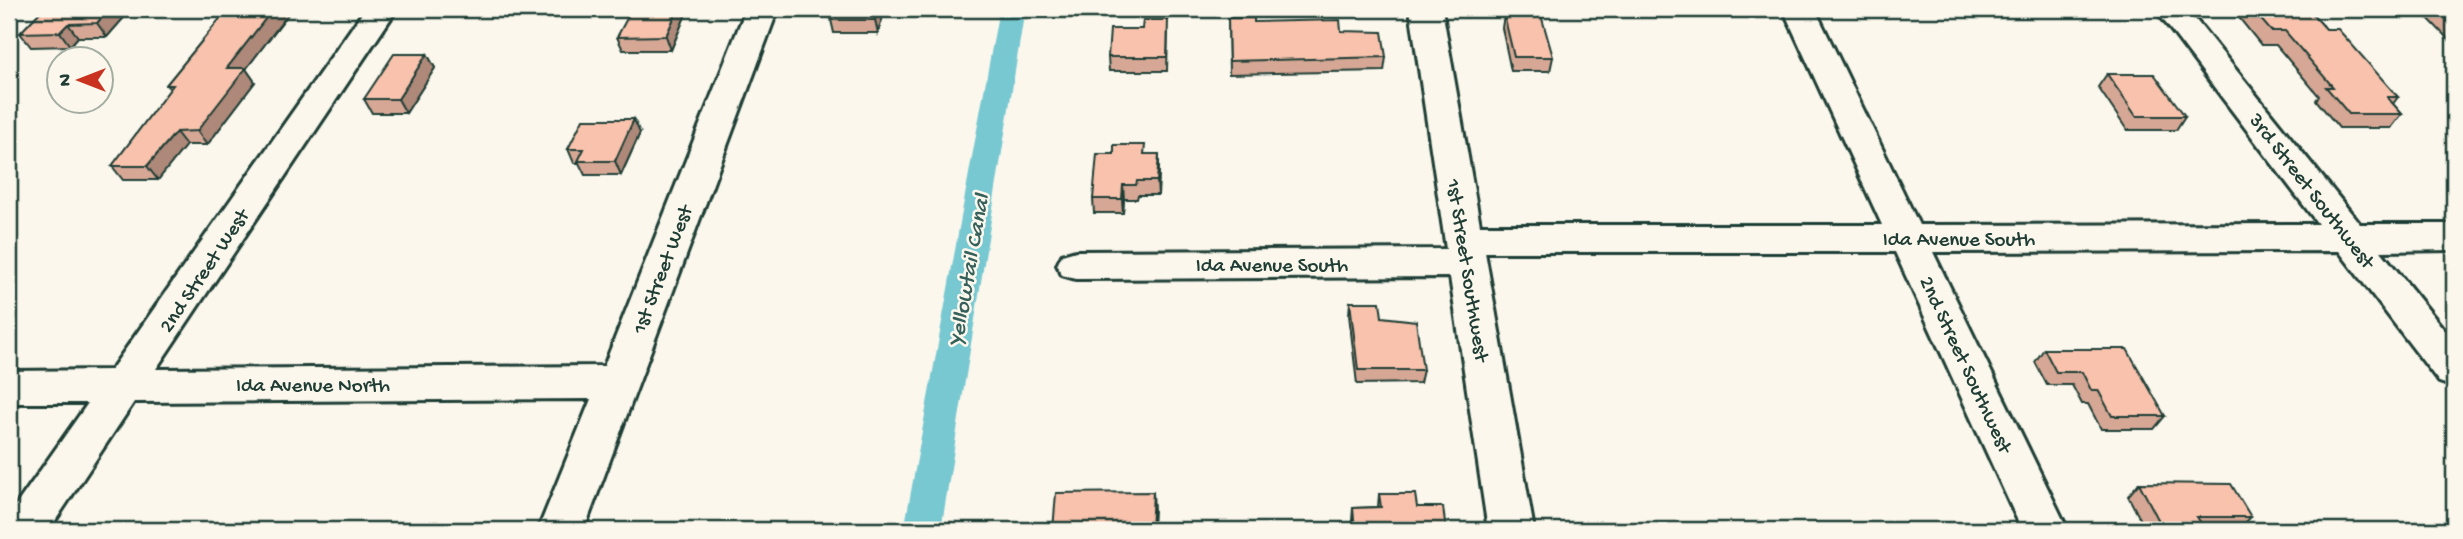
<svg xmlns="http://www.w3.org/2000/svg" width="2463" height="539" font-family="'Gochi Hand',sans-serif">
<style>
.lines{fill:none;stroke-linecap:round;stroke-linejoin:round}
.canal{fill:#78c8d2;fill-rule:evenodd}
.minor-casing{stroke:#1f3d34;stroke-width:6}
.minor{fill:#fbf7ec;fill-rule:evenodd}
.wall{fill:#d6a795;stroke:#1f3d34;stroke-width:2}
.shaded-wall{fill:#ae8879;stroke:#1f3d34;stroke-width:2}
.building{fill:#f9c2ad;stroke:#1f3d34;stroke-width:2}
.labels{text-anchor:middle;stroke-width:5;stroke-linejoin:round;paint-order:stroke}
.street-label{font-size:21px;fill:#1f3d34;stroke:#fbf7ec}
.water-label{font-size:23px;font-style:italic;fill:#35605c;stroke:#fbf7ec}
</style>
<rect width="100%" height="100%" fill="#fbf7ec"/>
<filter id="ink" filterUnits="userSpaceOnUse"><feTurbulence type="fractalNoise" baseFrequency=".0143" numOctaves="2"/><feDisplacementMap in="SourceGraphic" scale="14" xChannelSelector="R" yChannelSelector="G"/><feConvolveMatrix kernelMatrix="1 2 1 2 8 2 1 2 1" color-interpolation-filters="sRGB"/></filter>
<g filter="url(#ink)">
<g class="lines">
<polygon class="canal" points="999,9 1025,9 941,530 904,530"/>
<defs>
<g id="minor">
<polygon points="365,9 397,9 156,369 604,366 746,9 778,9 584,530 538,530 591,399 134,402 49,530 9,530 9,515 88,403 9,403 9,371 111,370"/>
<polygon points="1410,9 1442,9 1480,225 1882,225 1783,9 1815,9 1919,225 2318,224 2155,9 2187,9 2360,224 2454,224 2454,250 2381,251 2454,342 2454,387 2439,382 2339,251 1933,252 2068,530 2022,530 1895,252 1485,252 1534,530 1488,530 1450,277 1076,279 1062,275 1057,265 1062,255 1076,251 1446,249"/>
</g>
</defs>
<use href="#minor" class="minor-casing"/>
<use href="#minor" class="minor"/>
</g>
<g class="wall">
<polygon points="43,9 125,9 128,13 107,37 78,37 70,46 31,47 20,33"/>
<polygon points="228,9 292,9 246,69 255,82 207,145 186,145 158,180 123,180 112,166 170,89 166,85"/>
<polygon points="688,9 671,50 623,50 617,37"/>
<polygon points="834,9 885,9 878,33 834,33 831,20"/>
<polygon points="2232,9 2308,9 2326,29 2398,97 2393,104 2402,114 2391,128 2339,128 2316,100 2319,96 2276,45 2261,45"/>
<polygon points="2419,9 2454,9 2454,45"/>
<polygon points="1504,15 1553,57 1550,71 1511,71 1502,28"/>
<polygon points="1228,18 1254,22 1341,31 1386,57 1384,71 1229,74"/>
<polygon points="1168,33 1167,71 1109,71 1108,57"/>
<polygon points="427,54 435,68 406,113 372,113 364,99"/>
<polygon points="2107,74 2185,116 2176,130 2127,130 2098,87"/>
<polygon points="640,133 621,175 585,175 579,163 574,163 568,149"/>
<polygon points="1145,154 1159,154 1159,168 1158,195 1138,195 1137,199 1124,199 1123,213 1094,213 1093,199"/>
<polygon points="1350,302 1382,317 1423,370 1420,383 1357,384 1349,315"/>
<polygon points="2044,349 2165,416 2154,429 2101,429 2088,404 2082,404 2072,385 2047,385 2035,362"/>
<polygon points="2139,483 2251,517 2238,530 2146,530 2128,496"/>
<polygon points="1379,494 1417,507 1446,530 1353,530 1352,521 1353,508 1378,507"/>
</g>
<g class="shaded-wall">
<polygon points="109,9 125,9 128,13 107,37 97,23"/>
<polygon points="273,9 292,9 246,69 255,82 207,145 197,131 227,68"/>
<polygon points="678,9 688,9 671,50 666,36"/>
<polygon points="878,9 885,9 878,33 875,20"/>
<polygon points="68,24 78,37 70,46 60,32"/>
<polygon points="427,54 435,68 406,113 398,99"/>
<polygon points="634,119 640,133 621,175 615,161"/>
<polygon points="176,132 186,145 158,180 147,166"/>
<polygon points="1159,154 1159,168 1158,195 1157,181"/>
<polygon points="1123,185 1124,199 1123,213 1122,199"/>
<polygon points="1153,492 1154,510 1153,530 1151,530"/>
</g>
<g class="building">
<polygon points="43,9 109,9 97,23 68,24 60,32 20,33"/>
<polygon points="228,9 273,9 227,68 246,68 197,131 176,132 147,166 112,166 173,85 166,85"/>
<polygon points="632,9 678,9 666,36 617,37"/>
<polygon points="834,9 878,9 875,20 831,20"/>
<polygon points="2252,9 2308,9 2326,29 2338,29 2398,97 2387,97 2402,114 2349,114 2326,87 2333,87 2285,31 2271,31"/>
<polygon points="2443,9 2454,9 2454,20"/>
<polygon points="1504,15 1541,15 1553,57 1514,57"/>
<polygon points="1228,18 1254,18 1254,22 1340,20 1341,31 1382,32 1386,57 1229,61"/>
<polygon points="1143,20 1168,20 1167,57 1108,57 1110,29 1142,29"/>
<polygon points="394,54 427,54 398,99 364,99"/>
<polygon points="2107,74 2154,74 2185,116 2136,116"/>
<polygon points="583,119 634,119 615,161 578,161 584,149 568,149"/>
<polygon points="1114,145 1145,145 1144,154 1159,154 1157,181 1137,181 1136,185 1123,185 1122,199 1093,199 1097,154 1114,154"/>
<polygon points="1350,302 1380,302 1382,317 1416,321 1423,370 1358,370"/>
<polygon points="2044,349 2127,349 2165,416 2112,416 2098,390 2091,390 2082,372 2056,372"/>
<polygon points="2139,483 2231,484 2251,517 2197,517 2201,523 2160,523"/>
<polygon points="1153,492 1151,530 1053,530 1056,493"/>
<polygon points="1379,494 1415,494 1417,507 1443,507 1446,530 1355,530 1353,508 1381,507"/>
</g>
</g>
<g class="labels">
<g class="street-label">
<text transform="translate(2313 190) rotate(52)" y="7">3rd Street Southwest</text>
<text x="1959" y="245">Ida Avenue South</text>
<text x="1272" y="271">Ida Avenue South</text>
<text transform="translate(661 269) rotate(-69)" y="7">1st Street West</text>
<text transform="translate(203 270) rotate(-56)" y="7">2nd Street West</text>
<text transform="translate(1469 270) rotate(81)" y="7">1st Street Southwest</text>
<text transform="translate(1967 364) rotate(65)" y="7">2nd Street Southwest</text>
<text x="313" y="391">Ida Avenue North</text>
</g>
<g class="water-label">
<text transform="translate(967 270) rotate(-80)" y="8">Yellowtail Canal</text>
</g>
</g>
<rect width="2463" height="539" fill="none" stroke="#fbf7ec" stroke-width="35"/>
<rect x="18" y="18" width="2428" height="504" fill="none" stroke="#1f3d34" stroke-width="2.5" filter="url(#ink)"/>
<g transform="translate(80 80) rotate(270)"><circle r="33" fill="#fbf7ec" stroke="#a3ada2" stroke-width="2"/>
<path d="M0-5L12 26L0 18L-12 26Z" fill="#c8321e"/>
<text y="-10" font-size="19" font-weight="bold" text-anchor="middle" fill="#1f3d34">N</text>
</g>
</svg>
